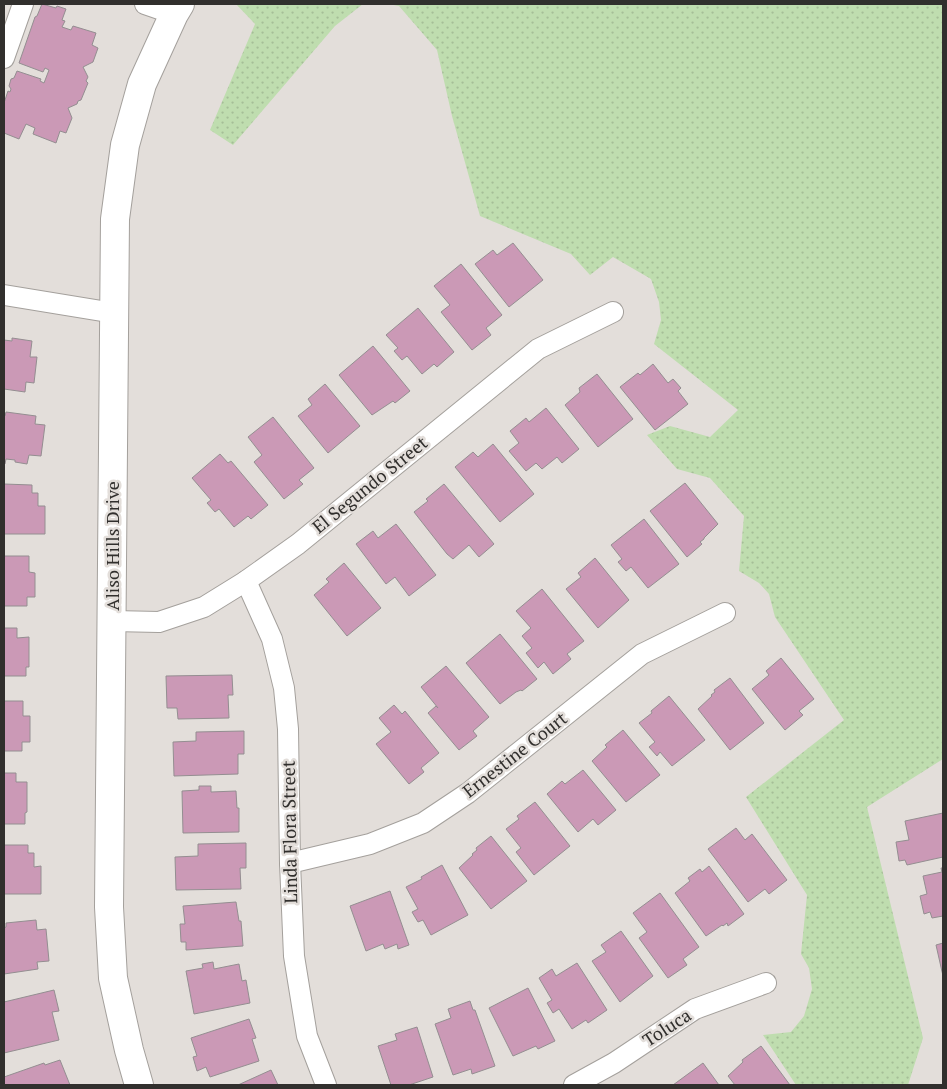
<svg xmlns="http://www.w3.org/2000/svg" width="947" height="1089" font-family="'PT Serif',serif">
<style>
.grass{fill:url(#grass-dots)}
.building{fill:#cb99b6;stroke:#948e91}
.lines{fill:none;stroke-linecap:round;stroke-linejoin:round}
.street-casing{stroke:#a4a09c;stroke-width:22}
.secondary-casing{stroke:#a4a09c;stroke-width:30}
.street{stroke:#fff;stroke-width:20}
.secondary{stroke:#fff;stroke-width:28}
.labels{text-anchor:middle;stroke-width:5;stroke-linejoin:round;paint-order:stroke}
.street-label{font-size:18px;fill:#312f2d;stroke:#e3deda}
</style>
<defs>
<pattern id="grass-dots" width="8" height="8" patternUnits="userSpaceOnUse" patternTransform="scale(1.25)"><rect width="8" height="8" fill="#bfddaf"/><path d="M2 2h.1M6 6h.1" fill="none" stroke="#a5be97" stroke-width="1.8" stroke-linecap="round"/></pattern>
</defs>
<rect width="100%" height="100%" fill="#e3deda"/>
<g class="grass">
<polygon points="236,4 363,4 335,26 233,145 210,130 255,24"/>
<polygon points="388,4 943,4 943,759 867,807 923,1038 908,1085 796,1085 763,1035 791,1032 804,1016 812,989 809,968 801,954 807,895 746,797 844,720 775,617 769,594 759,583 739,571 744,516 710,478 677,469 647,435 670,426 710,437 738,410 654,344 661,320 659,302 651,279 613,257 590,275 571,254 480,216 452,116 437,50 399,6"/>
</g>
<g class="building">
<polygon points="42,4 56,8 57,6 66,9 62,20 65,21 62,27 71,30 73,26 96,33 92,45 98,48 93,62 83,67 88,77 86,81 88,83 81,100 78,101 77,104 68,108 72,118 66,133 60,131 56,143 33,134 35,128 26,124 19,139 4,133 4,103 8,91 10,92 11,89 9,86 11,79 14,78 17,71 41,79 40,81 44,83 49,70 45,68 43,72 19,63 35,17 37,16"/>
<polygon points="513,243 543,280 509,307 475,264 493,250 497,255"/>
<polygon points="461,264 502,315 486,328 491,335 472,350 441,312 450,305 434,286"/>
<polygon points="418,308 454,352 437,367 434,364 422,374 407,356 402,360 394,351 398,348 386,335"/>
<polygon points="12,338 32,341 30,357 37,357 34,383 26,382 25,392 4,389 4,340 12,341"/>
<polygon points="373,346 410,391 395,403 393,401 372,415 339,375"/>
<polygon points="653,364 668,383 673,379 681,388 678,391 688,404 655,430 620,387 638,373 640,375"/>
<polygon points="597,374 633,419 598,447 565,405 580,392 579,388"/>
<polygon points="325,384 360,426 328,453 298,416 312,405 308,399"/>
<polygon points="546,408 579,449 562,463 557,457 542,469 536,463 526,471 509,451 519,443 510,431 526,418 529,422"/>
<polygon points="6,412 36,416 35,424 45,425 41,456 29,455 27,464 15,462 15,460 6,459 5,464 4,463 4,416 5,416"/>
<polygon points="273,417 314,468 299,480 303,484 284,499 254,462 262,455 248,437"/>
<polygon points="493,444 534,494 500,522 455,467 473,452 478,457"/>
<polygon points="220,454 228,463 231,461 268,505 251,519 248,516 234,527 219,509 215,512 207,503 211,500 192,478"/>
<polygon points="685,483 718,524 704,538 704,539 700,542 702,544 687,557 650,511"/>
<polygon points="4,484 32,485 32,493 38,493 38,506 45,506 45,534 4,534"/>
<polygon points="444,484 494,544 479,557 469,545 453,559 447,554 414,512 428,501 426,499"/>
<polygon points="644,519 679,564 648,588 631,567 626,571 618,562 622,559 611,545"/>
<polygon points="396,524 436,575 409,596 395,577 386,584 356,544 373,531 378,538"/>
<polygon points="4,556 29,556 29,572 35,573 35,597 27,597 27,606 4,606"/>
<polygon points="595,558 629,600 598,628 566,589 581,577 578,573"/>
<polygon points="344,563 381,608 347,636 314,595 329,582 326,579"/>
<polygon points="542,589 584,641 567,654 571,659 553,674 544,662 538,668 526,653 532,648 522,636 531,628 516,611"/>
<polygon points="4,628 17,628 17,638 29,637 29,667 26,667 26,676 4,676"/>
<polygon points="500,634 537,679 522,691 521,690 516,692 500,704 466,663"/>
<polygon points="781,658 814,699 799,711 803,715 785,730 752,689 769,675 766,671"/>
<polygon points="446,666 489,717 473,731 477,736 459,750 428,713 436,706 438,708 421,687"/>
<polygon points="232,675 233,695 228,695 229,718 178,719 177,708 167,708 166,676"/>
<polygon points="730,678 764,723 730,750 698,709 712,696 711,695 715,692 714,690"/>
<polygon points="669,696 705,740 672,766 660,752 657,756 649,747 655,742 639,723 652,713 651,711"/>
<polygon points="4,701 23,701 23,716 30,716 30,742 22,742 22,751 4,751"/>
<polygon points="394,705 402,714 405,711 439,753 421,768 424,772 409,784 376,744 391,732 379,718"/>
<polygon points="623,730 660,775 626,802 592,761 607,747 605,745"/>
<polygon points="244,731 244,754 238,754 238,774 174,776 173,742 196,741 196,732"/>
<polygon points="583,770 616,810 598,825 593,819 578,832 547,794 562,781 565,784"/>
<polygon points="4,773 16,773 16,782 27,782 27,812 25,813 25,824 4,824"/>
<polygon points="199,786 211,786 211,792 236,791 237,808 239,808 239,832 183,833 182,791 199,790"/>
<polygon points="535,802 570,846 534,875 516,852 521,848 506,829 519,819 517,816"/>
<polygon points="943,813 943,857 907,865 905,860 899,861 896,842 909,840 905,821"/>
<polygon points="736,828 745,840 752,834 787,880 769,894 765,889 748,902 708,849"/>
<polygon points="491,836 527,881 491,909 459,868 473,855 472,854 477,850 476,848"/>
<polygon points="246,843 246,868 240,868 241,889 176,890 175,857 198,856 198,844"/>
<polygon points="4,845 28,845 28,853 34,853 34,867 41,866 41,894 4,894"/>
<polygon points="442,865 468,915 431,935 423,920 418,922 412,912 418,909 406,887 422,879 421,877"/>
<polygon points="709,866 744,914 728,926 727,923 723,926 722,925 706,936 675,893 690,881 688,878 700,869 702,872"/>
<polygon points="941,868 943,868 943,916 932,918 930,912 924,914 920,896 927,894 923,876 942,872"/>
<polygon points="390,891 409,945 398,949 397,944 385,949 383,944 366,951 350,906"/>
<polygon points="660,893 699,947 683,959 687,965 668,978 639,938 647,932 633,913"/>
<polygon points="236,902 239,921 241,921 243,946 186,950 186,942 181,942 180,924 185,924 183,906"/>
<polygon points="36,920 37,930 46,929 49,961 37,962 38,969 4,974 4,928 6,927 6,923"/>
<polygon points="621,931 653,976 620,1002 592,961 606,952 601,945"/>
<polygon points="943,943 943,976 936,945"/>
<polygon points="213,962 214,969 239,964 242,981 246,980 250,1003 194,1014 186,971 203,968 202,964"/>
<polygon points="577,963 607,1010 588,1023 586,1020 572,1029 559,1009 553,1013 547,1003 552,1000 539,978 552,969 556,976"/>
<polygon points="528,988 555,1041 538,1049 536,1046 513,1056 489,1008"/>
<polygon points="54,990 59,1011 52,1012 59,1040 4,1053 4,1002"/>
<polygon points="470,1001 473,1010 475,1010 495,1066 472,1074 471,1069 453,1075 435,1024 451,1018 448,1009"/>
<polygon points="249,1019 256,1038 252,1039 259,1061 210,1077 206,1067 197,1071 193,1057 197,1056 191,1038"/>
<polygon points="417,1027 433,1077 409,1085 391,1085 378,1046 397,1040 395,1034"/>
<polygon points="761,1046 790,1085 735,1085 728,1076 743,1062 742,1060"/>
<polygon points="60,1060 70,1085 4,1085 4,1077 44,1063 45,1065"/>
<polygon points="703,1063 719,1085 673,1085"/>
<polygon points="271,1070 278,1085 238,1085"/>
</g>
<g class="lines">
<defs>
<g id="street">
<polyline points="145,4 174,14"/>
<polyline points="4,58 23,4"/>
<polyline points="4,295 114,313"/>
<polyline points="246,581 272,639 284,688 288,729 290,863 294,956 307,1036 326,1085"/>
<polyline points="113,621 159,622 204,607 246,581 298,544 538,349 613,312"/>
<polyline points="290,863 370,844 423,823 468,793 642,654 725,613"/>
<polyline points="574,1085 614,1063 695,1009 766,983"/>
</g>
<polyline id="secondary" points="139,1085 129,1050 113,978 109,907 115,219 125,145 142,84 174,14 180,4"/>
</defs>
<use href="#street" class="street-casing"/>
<use href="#secondary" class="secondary-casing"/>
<use href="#street" class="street"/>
<use href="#secondary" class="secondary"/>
</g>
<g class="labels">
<g class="street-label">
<text transform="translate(370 485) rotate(-39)" y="6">El Segundo Street</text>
<text transform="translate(113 546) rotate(-90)" y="6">Aliso Hills Drive</text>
<text transform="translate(515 755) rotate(-38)" y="6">Ernestine Court</text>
<text transform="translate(290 832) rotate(-91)" y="6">Linda Flora Street</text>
<text transform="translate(667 1028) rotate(-33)" y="6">Toluca</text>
</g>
</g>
<rect width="947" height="1089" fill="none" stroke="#312f2d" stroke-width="10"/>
</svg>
